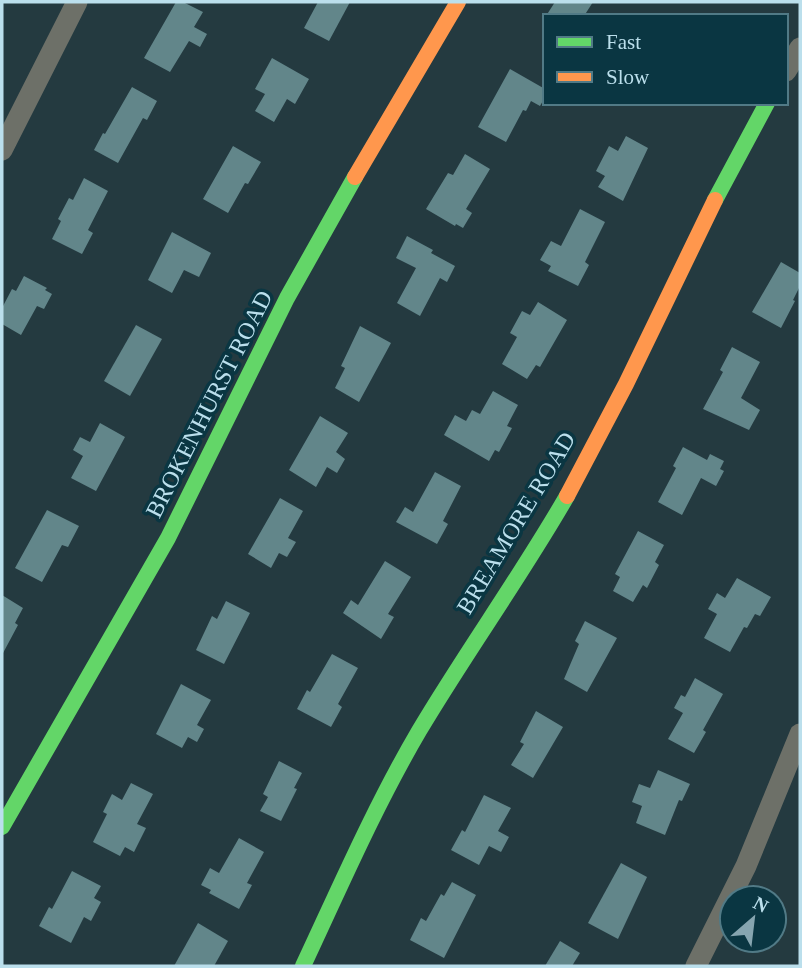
<svg xmlns="http://www.w3.org/2000/svg" width="802" height="968" font-family="Georgia,serif">
<style>
.building{fill:#62868a}
.lines{fill:none;stroke-linecap:round;stroke-linejoin:round}
.street{stroke:#6d7068;stroke-width:21}
.fast{stroke:#63d668;stroke-width:16}
.slow{stroke:#ff974d;stroke-width:16}
.labels{text-anchor:middle;stroke-width:7;stroke-linejoin:round;paint-order:stroke}
.street-label{font-size:24px;fill:#bbdfec;stroke:#0a3642}
</style>
<rect width="100%" height="100%" fill="#243a40"/>
<g class="building">
<polygon points="176,2 183,2 203,12 194,27 207,34 200,47 189,41 170,72 144,58"/>
<polygon points="318,2 350,2 329,41 304,28"/>
<polygon points="555,2 593,2 584,16 546,16"/>
<polygon points="272,58 309,79 295,104 287,99 274,122 255,111 265,94 255,89"/>
<polygon points="510,69 545,89 545,97 540,106 531,101 526,111 523,110 506,142 478,127"/>
<polygon points="132,87 157,101 147,120 143,118 118,163 94,150 103,133 105,134"/>
<polygon points="626,136 648,148 623,201 598,187 605,176 596,171 609,146 618,151"/>
<polygon points="233,146 261,162 248,184 245,183 228,213 203,199"/>
<polygon points="465,154 490,169 466,209 472,213 463,228 456,224 455,226 426,209 448,173 453,175"/>
<polygon points="84,178 108,191 88,230 93,233 82,254 52,239 61,221 58,219 69,198 73,200"/>
<polygon points="580,209 605,222 585,262 589,265 578,286 548,271 551,266 540,260 551,241 561,246"/>
<polygon points="172,232 211,253 199,277 184,270 172,293 148,280"/>
<polygon points="407,236 433,250 431,253 455,266 447,282 440,278 420,316 397,303 416,268 396,258"/>
<polygon points="781,262 800,273 800,286 793,300 795,301 781,328 752,312"/>
<polygon points="24,276 47,288 45,290 52,294 44,309 37,306 21,335 2,324 2,308 12,289 16,291"/>
<polygon points="538,302 567,320 540,367 536,365 527,379 502,364 517,337 510,333 522,311 530,315"/>
<polygon points="136,325 162,339 130,396 104,381"/>
<polygon points="360,326 391,343 359,402 335,388 345,368 341,366"/>
<polygon points="732,347 760,362 741,398 760,410 749,430 703,409 723,372 720,370"/>
<polygon points="493,391 518,405 507,426 512,428 499,452 495,450 489,461 444,435 455,415 466,421 472,410 480,414"/>
<polygon points="320,416 348,433 336,452 345,459 337,473 327,467 316,487 289,470"/>
<polygon points="100,423 125,437 96,491 71,478 83,456 73,450 80,437 90,442"/>
<polygon points="683,447 707,460 710,454 724,461 720,469 724,471 716,486 701,478 682,515 658,502 676,468 673,466"/>
<polygon points="435,472 461,486 443,521 448,524 437,544 396,522 405,507 413,512"/>
<polygon points="280,498 303,511 288,538 296,542 287,557 279,553 271,568 248,554"/>
<polygon points="47,510 79,526 68,547 62,545 42,582 15,568"/>
<polygon points="638,531 664,545 655,562 659,565 647,588 643,585 633,602 613,591 620,577 615,574"/>
<polygon points="385,561 411,577 388,614 394,617 381,639 343,613 351,600 358,605"/>
<polygon points="737,578 771,597 760,616 755,614 747,628 744,627 730,652 704,638 717,614 708,609 717,593 725,598"/>
<polygon points="2,595 23,608 15,623 18,625 2,655"/>
<polygon points="226,601 250,613 224,664 196,650 212,616 217,619"/>
<polygon points="585,621 617,638 587,692 564,679 579,644 575,641"/>
<polygon points="332,654 358,668 338,704 342,707 331,727 297,709 307,690 310,692"/>
<polygon points="695,678 723,694 703,730 706,732 694,753 668,739 683,713 674,708 681,695 685,697"/>
<polygon points="181,684 211,700 197,725 204,729 197,742 188,737 182,748 156,734"/>
<polygon points="536,711 563,727 533,778 511,765 524,744 520,742"/>
<polygon points="279,761 302,773 294,788 297,789 281,821 260,811 268,797 263,794"/>
<polygon points="658,770 690,784 682,801 679,800 665,835 636,823 642,806 632,802 639,784 650,788"/>
<polygon points="131,783 153,794 137,824 146,828 134,852 125,847 120,856 93,842 107,814 103,812 112,794 122,800"/>
<polygon points="484,795 511,808 498,831 509,837 501,852 489,846 479,865 451,850 462,830 465,832"/>
<polygon points="239,838 264,852 247,883 252,885 239,909 209,893 211,890 201,885 210,868 219,873"/>
<polygon points="621,863 647,877 618,939 588,923"/>
<polygon points="72,871 101,886 94,898 101,902 91,921 84,917 71,943 39,926 49,907 52,909"/>
<polygon points="452,882 476,895 444,958 410,940 421,918 426,921 441,894 444,896"/>
<polygon points="198,923 228,941 214,966 174,966"/>
<polygon points="560,941 580,953 572,966 545,966"/>
</g>
<g class="lines">
<g class="street">
<polyline points="786,71 800,48"/>
<polyline points="2,150 77,2"/>
<polyline points="696,966 746,866 800,734"/>
</g>
<g class="fast">
<polyline points="715,200 767,103"/>
<polyline points="2,827 168,538 287,298 355,177"/>
<path d="M303 966C340 887 375 806 419 731 466 652 521 576 567 496"/>
</g>
<g class="slow">
<polyline points="355,177 458,2"/>
<polyline points="567,496 626,384 715,200"/>
</g>
</g>
<g class="labels">
<g class="street-label">
<text transform="translate(209 404) rotate(-63)" y="8">BROKENHURST ROAD</text>
<text transform="translate(516 523) rotate(-59)" y="8">BREAMORE ROAD</text>
</g>
</g>
<rect width="802" height="968" fill="none" stroke="#bbdfec" stroke-width="7"/>
<rect x="543" y="14" width="245" height="91" fill="#0a3642" stroke="#517a86" stroke-width="2"/>
<rect x="557" y="37" width="35" height="10" fill="#63d668" stroke="#517a86" stroke-width="2"/>
<text x="606" y="49" font-size="21" fill="#bbdfec">Fast</text>
<rect x="557" y="72" width="35" height="10" fill="#ff974d" stroke="#517a86" stroke-width="2"/>
<text x="606" y="84" font-size="21" fill="#bbdfec">Slow</text>
<g transform="translate(753 919) rotate(28)"><circle r="33" fill="#0a3642" stroke="#517a86" stroke-width="2"/>
<path d="M0-5L12 26L0 18L-12 26Z" fill="#86a5b0"/>
<text y="-10" font-size="19" font-weight="bold" text-anchor="middle" fill="#bbdfec">N</text>
</g>
</svg>
